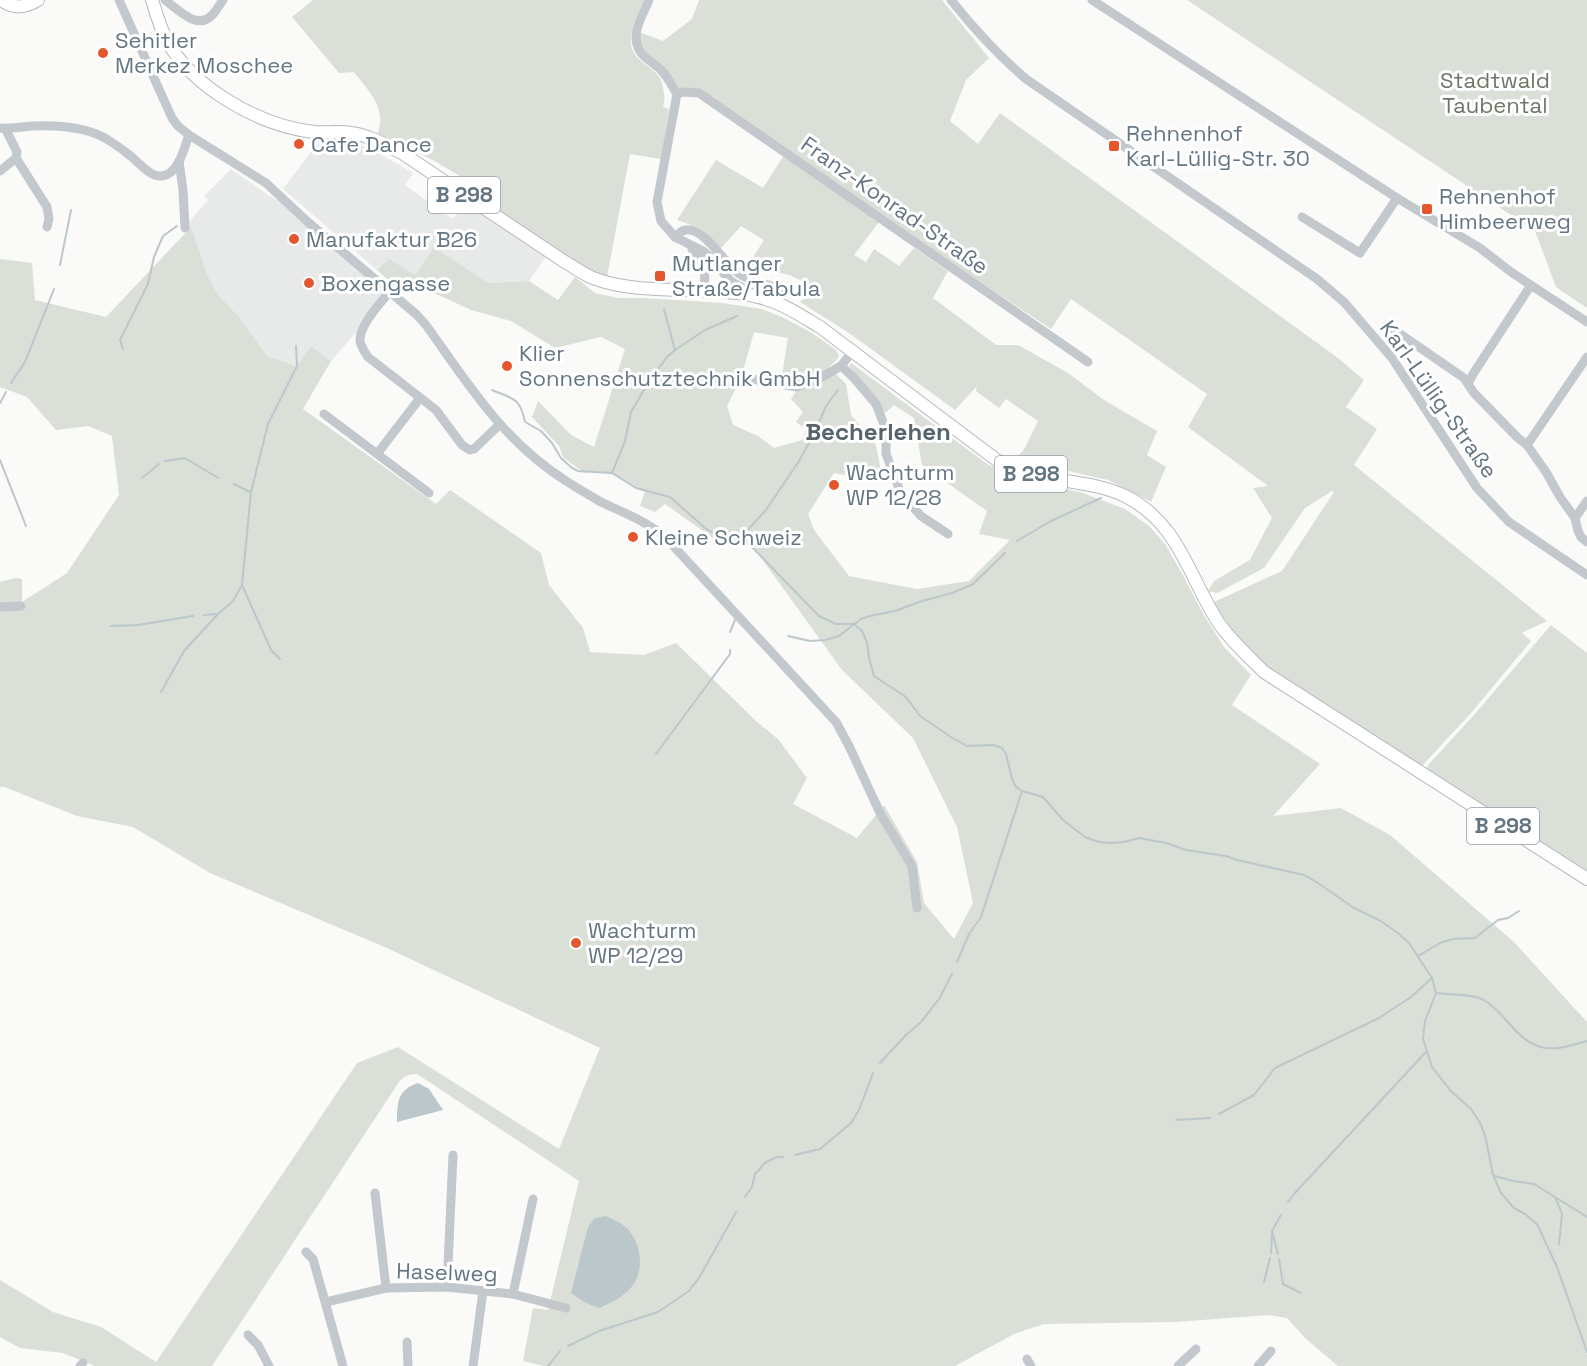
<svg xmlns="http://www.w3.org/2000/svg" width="1587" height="1366" font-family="'Space Grotesk',sans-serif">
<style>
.built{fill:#e8e9e9}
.green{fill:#dadfd7}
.water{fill:#bbc7cb}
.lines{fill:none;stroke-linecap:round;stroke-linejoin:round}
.stream{stroke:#bbc7cb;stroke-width:2}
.major-casing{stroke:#b5babe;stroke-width:14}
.minor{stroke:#c3c8cc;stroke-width:9}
.major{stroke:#fff;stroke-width:12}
.poi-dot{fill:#e4572e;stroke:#fff;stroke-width:2}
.labels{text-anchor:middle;stroke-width:6;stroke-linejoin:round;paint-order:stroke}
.shield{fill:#fff;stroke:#939fa8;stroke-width:1.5}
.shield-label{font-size:21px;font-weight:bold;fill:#657683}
.poi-label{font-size:22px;fill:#657683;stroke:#fff;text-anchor:start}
.park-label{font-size:22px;fill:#687a64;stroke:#fff}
.street-label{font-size:22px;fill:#657683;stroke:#fff}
.neighbourhood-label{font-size:24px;font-weight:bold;fill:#57646e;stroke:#fff}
</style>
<rect width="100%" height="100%" fill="#fafaf8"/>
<g class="built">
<polygon points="320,140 350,141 375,151 413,173 405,185 453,219 465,203 547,255 529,281 488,283 434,247 415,275 381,266 377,270 283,189"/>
<polygon points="231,169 268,195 279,201 389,295 331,361 311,346 297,366 267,356 240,318 218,295 194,253 187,224 208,200 204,196"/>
</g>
<g class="green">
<path d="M313 0H644C638 13 629 30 631 45 634 62 654 66 661 80 662 81 663 88 663 89 665 96 665 100 663 107L669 109 661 159 630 154 607 277 577 266 471 195 472 183 436 162 409 148 394 142 378 133C386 106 369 92 354 72L339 73 292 17Z"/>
<path d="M699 0H942L989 58 966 80 950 121 978 144 1000 113 1338 358 1364 380 1346 407 1377 429 1354 465 1547 621 1522 633 1531 641 1471 713 1421 767 1266 667C1243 645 1230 629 1214 602L1282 571 1334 492 1332 491 1305 508 1264 568 1217 593 1208 591 1214 581 1250 560 1272 518 1253 488 1268 486 1188 427 1207 394 1071 299 1051 329 914 238 718 105 679 89 665 68 644 52 639 41V32L663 41 692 19Z"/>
<polygon points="1187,0 1587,0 1587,308 1556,287 1535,231"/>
<polygon points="784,155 879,222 854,255 866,262 874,249 899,266 914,248 948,271 933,298 996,345 1018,345 1068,373 1104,400 1157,431 1147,455 1166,467 1151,502 1108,480 1016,459 1025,448 1038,421 1006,399 999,408 976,391 977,386 955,410 849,333 800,302 815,287 789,275 748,265 764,240 741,226 721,248 700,228 677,220 716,160 763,188"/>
<path d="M191 227 207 275 218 295 240 318 267 356 297 366 311 346 331 361 303 409 436 504 450 490 541 553 549 585 583 628 590 652 644 655 676 643 756 721 778 739 807 778 793 804 857 838 884 805 917 862 924 903 954 939 973 903 957 827 913 738 842 670 752 545 717 541 665 504 655 512 640 506 645 492C624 480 609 467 584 473L563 457 559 446 532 417 538 401 571 435 594 447 625 349 601 337 555 348 511 321 471 310 432 292 400 281 395 286 377 270 389 259 415 275 434 247 488 283 529 281 558 300 575 277 595 293 619 298H643L722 303 762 309 784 318 812 333 836 350 839 356C833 366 813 381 802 383 796 384 787 383 781 382L788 338 754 332 741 378 727 406 733 425 758 436 774 448 802 440 806 429 796 422 803 412 791 399 799 387 835 373 846 384 851 415 876 445 883 482 834 473 808 514 814 530 849 576 917 589 969 581 1010 540 979 534 987 511 922 465 914 418 894 405 885 413 869 390 849 367 851 363 987 464 1017 480 1080 492 1125 509 1149 526 1165 544 1184 577 1202 612 1224 647 1251 675 1232 705 1320 764 1273 816 1341 808 1390 835 1514 942 1587 1022V1366H1338L1305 1338 1287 1318 1269 1315 1175 1322 1044 1324 1014 1334 955 1366H544L523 1361 533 1308 548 1310 579 1181 417 1074C409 1074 404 1076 399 1082L212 1366H95L63 1353 20 1348 0 1337V1280L53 1312 101 1327 156 1362 357 1063 398 1047 559 1149 600 1048 387 948 210 873 133 827 77 816 2 786 0 788V582L16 578 22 579V602L67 573 119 495 112 436 88 426 56 430 27 397 0 387V259L32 263 35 300 106 317Z"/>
<polygon points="1551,625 1587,653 1587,873 1427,769 1428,765 1474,715"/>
</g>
<g class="water">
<path d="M418 1083 429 1089 443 1110 397 1122C397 1103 397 1090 418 1083Z"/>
<path d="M606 1216C611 1219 618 1221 623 1225 630 1230 636 1240 638 1248 646 1281 628 1296 599 1308L584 1302 571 1293 588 1227 595 1218Z"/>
</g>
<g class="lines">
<g class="stream">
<polyline points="60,265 71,210"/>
<polyline points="664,309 675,350"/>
<polyline points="123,349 120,340 148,284 154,257 163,236 177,226"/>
<polyline points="11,383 25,362 54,289"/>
<path d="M492 390C513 399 520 397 525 422L541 431 552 443 561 458 572 468 578 471 612 473 636 488 670 497 705 528 718 536 741 537 751 546 819 616 836 624H854L862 631 867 642 869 658 874 676 906 697 920 716 951 737 967 746 993 745 1002 748 1006 754 1012 779 1016 787 1022 791 1043 797 1063 820 1085 837 1099 842 1112 843 1124 842 1139 838 1166 843 1186 850 1226 856 1237 860 1304 875 1318 883 1354 908 1379 920 1398 933 1409 943 1432 978 1436 993 1425 1021 1423 1039 1432 1067 1451 1091 1471 1109 1480 1123 1485 1135 1493 1175 1501 1193 1514 1208 1525 1214 1537 1224 1557 1267 1587 1352"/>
<polyline points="0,403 6,392"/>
<polyline points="0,460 26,526"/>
<polyline points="165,461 185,458 218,478"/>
<polyline points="612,473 625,441 631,412 650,380 667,357 675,350 705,330 737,316"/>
<polyline points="142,478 159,464"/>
<polyline points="234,484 250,492"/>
<polyline points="741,537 766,510 799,461 813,436 826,406 838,390"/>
<polyline points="1017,541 1051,521 1101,498"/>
<polyline points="242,585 271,650 280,659"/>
<polyline points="204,615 216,614"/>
<polyline points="111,626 138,625 193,616"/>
<polyline points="730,632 735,620"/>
<polyline points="788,636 810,641 825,640 839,636 861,619 870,616 895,611 922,601 952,593 973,584 1005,553"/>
<polyline points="161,692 184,651 218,614 233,601 242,585 251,492 268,424 297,366 296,346"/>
<polyline points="656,754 730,654 730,650"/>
<polyline points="1418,956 1440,943 1453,939 1475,938 1498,920 1508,918 1519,911"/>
<polyline points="957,962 969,934 981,917 1022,791"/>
<path d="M1436 993C1450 995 1470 994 1482 999 1491 1004 1499 1012 1506 1020 1534 1053 1547 1053 1587 1041"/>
<polyline points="880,1063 906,1035 921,1022 939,999 952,974"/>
<polyline points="1219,1114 1254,1095 1275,1068 1379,1018 1411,997 1432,978"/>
<polyline points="1176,1120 1210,1118"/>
<polyline points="795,1155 820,1149 851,1123 859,1110 873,1073"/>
<polyline points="1495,1176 1513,1181 1534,1184 1587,1217"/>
<polyline points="745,1197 752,1187 755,1174 766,1162 777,1157 783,1157"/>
<polyline points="1556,1199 1562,1214 1559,1244"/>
<polyline points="1288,1202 1294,1194 1426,1052"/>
<polyline points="1271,1253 1272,1234"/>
<polyline points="1278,1254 1272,1231 1281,1215"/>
<polyline points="1279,1259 1283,1284 1301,1293"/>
<polyline points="1264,1282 1270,1258"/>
<polyline points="568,1346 599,1331 658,1312 689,1291 699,1278 736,1212"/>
<polyline points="548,1366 560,1351"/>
</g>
<defs>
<g id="major">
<path d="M1 0C14 9 25 8 38 0"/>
<path d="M152 0C156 13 160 27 166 39 192 88 260 126 314 132 326 133 338 131 351 133 369 135 385 145 402 153L565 262C574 267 583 274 593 278 642 297 706 284 758 297 781 302 800 315 820 327L998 461C1012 467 1026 473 1041 476 1069 483 1098 483 1125 496 1179 523 1188 575 1218 622 1231 641 1248 656 1264 672L1587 879"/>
</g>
</defs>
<use href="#major" class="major-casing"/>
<g class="minor">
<path d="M119 0 172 118 178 126 189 135 266 183 309 223 417 315 426 325C468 384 503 441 566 481 577 488 589 495 601 502 624 513 646 521 665 537L836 722 849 746 881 815 912 866 917 908"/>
<path d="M165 0C177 9 197 30 211 16 216 12 219 5 223 0"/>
<path d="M649 0C642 17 628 37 642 54 647 60 655 64 661 70 667 76 672 86 677 94L657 202 661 221 675 237 703 251 712 258 725 275 732 282 753 293"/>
<path d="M951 0C974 29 998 55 1026 79L1317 279 1344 302 1392 358 1477 488 1509 522 1587 575"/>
<polyline points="1092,0 1397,198 1480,248 1511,272 1587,322"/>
<polyline points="677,94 684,92 699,93 1088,362"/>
<path d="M0 128C11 129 22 127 32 126 55 125 85 127 105 138 113 143 121 148 128 154 138 161 149 177 162 176 179 174 184 148 189 135"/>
<polyline points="5,128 17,152 16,158 47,207 49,219 47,227"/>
<polyline points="179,161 183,190 185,228"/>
<polyline points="0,171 16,158"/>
<polyline points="1302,217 1360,253 1397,198"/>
<path d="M675 237C679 234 681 230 686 230 704 227 725 264 738 273 750 282 768 284 782 289"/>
<path d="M692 249C705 263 706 272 704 291"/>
<path d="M390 291C381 303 360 324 360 340 360 346 365 352 368 357L436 410 462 445 470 450 474 449 499 425"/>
<polyline points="1387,325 1464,378 1474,393 1518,438 1527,445 1546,472 1560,497 1575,518 1578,531 1581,537 1587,542"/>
<polyline points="841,366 854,378 876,404 886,430 886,454 901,494 921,516 948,534"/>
<polyline points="752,379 797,387 822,377 841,366 852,352"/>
<polyline points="1468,384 1473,374 1531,285"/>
<polyline points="324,414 429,493"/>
<polyline points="1527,445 1587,357"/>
<polyline points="377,454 420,398"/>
<polyline points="1575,518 1587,501"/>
<polyline points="0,607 21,606"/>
<polyline points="375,1193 386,1288"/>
<polyline points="306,1252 313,1259 343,1366"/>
<polyline points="447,1287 453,1155"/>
<polyline points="513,1294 533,1199"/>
<polyline points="326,1302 386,1288 447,1287 513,1294 566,1308"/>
<polyline points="248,1335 258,1345 269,1366"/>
<polyline points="407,1342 408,1366"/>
<polyline points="1027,1359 1031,1366"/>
<polyline points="80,1366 83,1363"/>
<polyline points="473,1366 483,1291"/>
<polyline points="1178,1366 1196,1349"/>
<polyline points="1258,1366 1271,1351"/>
</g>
<use href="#major" class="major"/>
</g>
<g class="poi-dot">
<circle cx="103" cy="53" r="6"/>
<circle cx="299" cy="144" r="6"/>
<rect x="1108" y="140" width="12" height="12" rx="3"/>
<rect x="1421" y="203" width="12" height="12" rx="3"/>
<circle cx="294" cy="239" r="6"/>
<rect x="654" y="270" width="12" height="12" rx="3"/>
<circle cx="309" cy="283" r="6"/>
<circle cx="507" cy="366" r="6"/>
<circle cx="834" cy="485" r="6"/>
<circle cx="633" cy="537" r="6"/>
<circle cx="576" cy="943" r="6"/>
</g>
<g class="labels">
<g class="shield">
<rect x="428" y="177" width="72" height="36" rx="4.5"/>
<rect x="995" y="456" width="72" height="36" rx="4.5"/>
<rect x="1467" y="808" width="72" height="36" rx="4.5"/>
</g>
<g class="shield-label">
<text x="464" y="202">B 298</text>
<text x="1031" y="481">B 298</text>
<text x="1503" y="833">B 298</text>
</g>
<g class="poi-label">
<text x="115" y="48">Sehitler<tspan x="115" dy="25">Merkez Moschee</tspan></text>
<text x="1126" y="141">Rehnenhof<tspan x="1126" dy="25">Karl-Lüllig-Str. 30</tspan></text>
<text x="311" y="152">Cafe Dance</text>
<text x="1439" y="204">Rehnenhof<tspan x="1439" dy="25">Himbeerweg</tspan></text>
<text x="306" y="247">Manufaktur B26</text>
<text x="672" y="271">Mutlanger<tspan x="672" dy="25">Straße/Tabula</tspan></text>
<text x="321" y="291">Boxengasse</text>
<text x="519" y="361">Klier<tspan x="519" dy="25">Sonnenschutztechnik GmbH</tspan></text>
<text x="846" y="480">Wachturm<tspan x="846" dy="25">WP 12/28</tspan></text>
<text x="645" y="545">Kleine Schweiz</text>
<text x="588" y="938">Wachturm<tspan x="588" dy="25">WP 12/29</tspan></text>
</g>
<g class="park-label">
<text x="1495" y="88">Stadtwald<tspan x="1495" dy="25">Taubental</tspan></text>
</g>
<g class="street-label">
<text transform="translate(895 205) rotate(35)" y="8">Franz-Konrad-Straße</text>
<text transform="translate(1439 399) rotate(55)" y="8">Karl-Lüllig-Straße</text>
<text transform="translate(447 1272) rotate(2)" y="8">Haselweg</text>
</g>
<g class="neighbourhood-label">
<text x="878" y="440">Becherlehen</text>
</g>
</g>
</svg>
